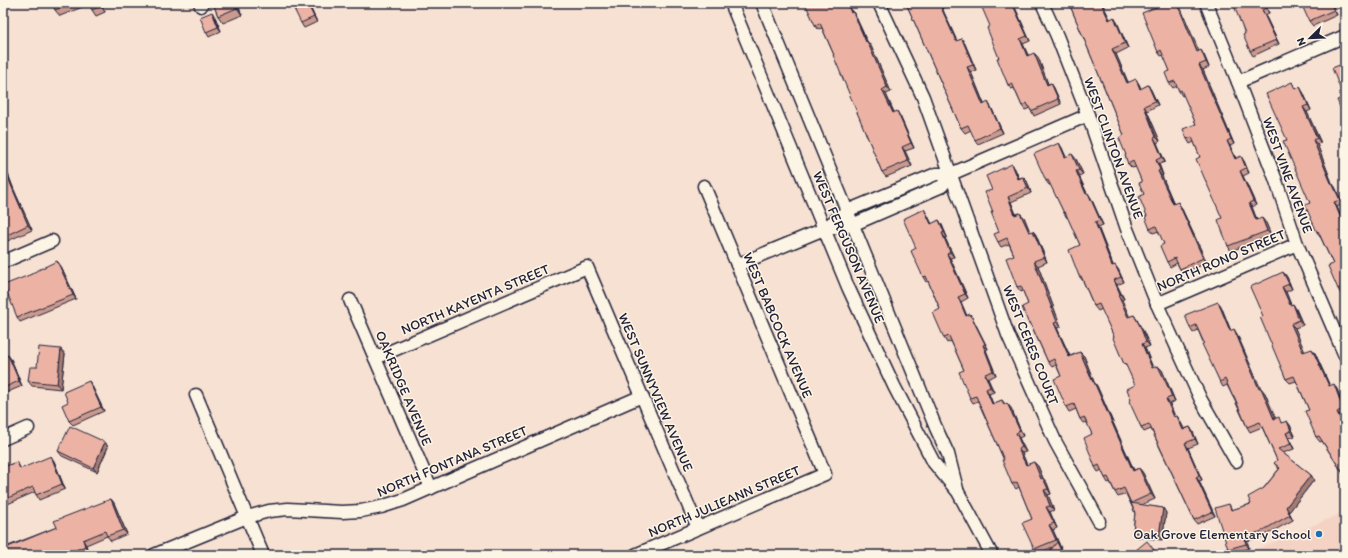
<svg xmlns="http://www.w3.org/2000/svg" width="1348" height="558" font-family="Itim,sans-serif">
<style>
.built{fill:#f4d3c4}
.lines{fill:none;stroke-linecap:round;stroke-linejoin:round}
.minor-casing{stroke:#22223b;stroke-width:15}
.minor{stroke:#fcf5e5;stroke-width:12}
.wall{fill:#cb9a8e;stroke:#22223b}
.shaded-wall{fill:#a57d74;stroke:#22223b}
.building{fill:#ecb3a5;stroke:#22223b}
.poi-dot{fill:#1f6fb2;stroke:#fcf5e5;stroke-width:1.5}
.labels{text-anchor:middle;stroke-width:3;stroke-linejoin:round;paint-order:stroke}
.street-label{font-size:14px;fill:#22223b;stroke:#fcf5e5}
.poi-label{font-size:14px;fill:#22223b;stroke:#fcf5e5;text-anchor:end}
</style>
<rect width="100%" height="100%" fill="#f7e1d2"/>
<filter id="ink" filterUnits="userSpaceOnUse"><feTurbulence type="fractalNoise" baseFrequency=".025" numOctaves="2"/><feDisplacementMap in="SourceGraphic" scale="8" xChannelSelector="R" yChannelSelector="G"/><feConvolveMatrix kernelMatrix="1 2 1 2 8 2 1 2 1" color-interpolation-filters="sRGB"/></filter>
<g filter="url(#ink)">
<polygon class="built" points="1345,512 1345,555 1242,555"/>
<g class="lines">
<defs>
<g id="minor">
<polyline points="200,3 201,6"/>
<polyline points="731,3 848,287 894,386 934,463 958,492 992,555"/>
<polyline points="762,3 936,428 948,454 957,489"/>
<polyline points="879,3 923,97 1008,335 1055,441 1099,521"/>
<polyline points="1042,3 1057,36 1088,115 1127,229 1157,304 1201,400 1236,461"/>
<polyline points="1206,3 1238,82 1275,178 1297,244 1345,356"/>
<polyline points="1238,82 1345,36"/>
<polyline points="825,229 852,225 942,186 951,174"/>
<polyline points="3,262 52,241"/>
<polyline points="737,265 824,229 847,211 936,174 951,174 1088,115"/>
<polyline points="350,300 431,488"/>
<polyline points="1157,304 1297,244"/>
<polyline points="375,358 587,267 698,528"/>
<polyline points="196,395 263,555"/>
<polyline points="3,439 28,428"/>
<polyline points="154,555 247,517 269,511 288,509 342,512 361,511 381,507 403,500 642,396"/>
<polyline points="635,555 825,474 704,186"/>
</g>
</defs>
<use href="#minor" class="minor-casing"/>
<use href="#minor" class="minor"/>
</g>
<g class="wall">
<polygon points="53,3 101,3 105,12 96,16 92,10 90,4 60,16 55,10"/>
<polygon points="140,3 148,3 142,6"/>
<polygon points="213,3 237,3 242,15 223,23 218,16"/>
<polygon points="307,3 310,7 317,22 304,28 301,23"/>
<polygon points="848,3 852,12 853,12 856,17 867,41 871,46 891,92 886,94 894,112 900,116 914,148 905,151 912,166 886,177 882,172 834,55 822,28 818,29 815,25"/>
<polygon points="906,3 943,3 945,7 942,8 957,41 962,39 965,44 976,70 971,72 984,104 991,107 1003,133 978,144 975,140 971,130 965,133 961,128"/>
<polygon points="1013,3 1030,41 1023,44 1028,55 1038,57 1048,84 1051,83 1054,88 1061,104 1034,116 1030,108 1025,110 1022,106 1014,88 1011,89 1008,85 999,58 990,26"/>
<polygon points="1069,3 1102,3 1110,19 1117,22 1128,48 1116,54 1128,82 1139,84 1141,89 1148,85 1151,90 1158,105 1147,111 1160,141 1157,143 1165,162 1159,164 1163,175 1162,176 1174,204 1181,207 1207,263 1183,273 1180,269 1177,263 1170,267 1167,262 1164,244 1159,231 1153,233 1150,229 1147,216 1142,182 1136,167 1132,168 1128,164 1126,155 1124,135"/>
<polygon points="1265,3 1269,13 1265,15 1279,44 1253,56 1250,51 1245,34"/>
<polygon points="1331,3 1337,15 1313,26 1309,21"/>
<polygon points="1179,4 1198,51 1204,55 1209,67 1203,70 1234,144 1230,146 1236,158 1244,161 1249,173 1243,176 1256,205 1252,207 1257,220 1266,223 1271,235 1231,251 1228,246 1222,218 1200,157 1194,142 1190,144 1187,139 1196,124 1184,95 1182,96 1179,91 1177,86 1173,88 1169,83 1170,71 1164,55 1161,56 1158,52"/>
<polygon points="212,12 215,17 221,31 209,37 206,32"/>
<polygon points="1292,82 1296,88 1303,92 1311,110 1307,112 1321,143 1317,144 1332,183 1335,187 1343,204 1337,207 1345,225 1345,292 1341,294 1338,289 1333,264 1320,236 1320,237 1317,232 1310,203 1287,140"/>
<polygon points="1059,143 1062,148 1066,157 1076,159 1083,174 1079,176 1087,193 1091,198 1103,225 1098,227 1113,265 1118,269 1124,282 1117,285 1124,299 1122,300 1129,317 1134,315 1137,320 1143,331 1150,346 1145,348 1153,368 1162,370 1170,389 1175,401 1170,404 1175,417 1177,416 1180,421 1184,429 1190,427 1193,432 1198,444 1188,448 1202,480 1199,481 1215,516 1197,524 1194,520 1151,429 1144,432 1141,427 1131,400 1135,385 1128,368 1124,364 1114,337 1102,309 1098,311 1094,306 1083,281 1079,276 1080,245 1068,217 1067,218 1064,213 1051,185 1049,185 1046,181"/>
<polygon points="3,161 14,190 32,230 3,243"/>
<polygon points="1012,164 1015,169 1019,178 1023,177 1027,181 1031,193 1011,202 1016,214 1020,213 1024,217 1030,232 1033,231 1036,235 1047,262 1038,266 1061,327 1057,328 1070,356 1080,352 1084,356 1094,382 1097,386 1134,470 1139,468 1143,473 1155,499 1141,505 1163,508 1166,513 1162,540 1136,537 1133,532 1135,513 1126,494 1118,497 1115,492 1110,482 1108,483 1105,478 1102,470 1098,472 1095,467 1092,434 1087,422 1083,423 1080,419 1076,409 1069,412 1066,407 1061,376 1056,365 1052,367 1048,362 1032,327 1028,322 1028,304 1023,291 1021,292 1017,287 1014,255 1009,244 1001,247 998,242 999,232 993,212 992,190"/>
<polygon points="927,214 932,224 939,220 942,225 947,237 945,238 954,257 950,258 968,298 961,302 967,316 970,314 973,319 988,349 986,350 996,375 988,379 994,392 989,394 993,404 1002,400 1005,404 1011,408 1023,436 1019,438 1026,452 1022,453 1027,465 1034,462 1038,466 1043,478 1047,483 1051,494 1048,495 1054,510 1050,512 1057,528 1053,530 1064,555 1047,555 1052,547 1038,554 1034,549 1032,519 1019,487 1016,489 1012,484 1004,460 978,401 973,403 970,398 964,370 951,341 947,343 944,338 940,309 928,281 926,282 923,277 916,248"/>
<polygon points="61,266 76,299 20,322 17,317"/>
<polygon points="1283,272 1287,277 1292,289 1286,292 1291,305 1293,304 1296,309 1303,325 1295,328 1304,352 1315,353 1330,386 1337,389 1345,409 1345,414 1341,416 1345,426 1345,474 1344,475 1322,441 1320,442 1316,437 1309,410 1296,381 1290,383 1286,379 1263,316"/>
<polygon points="1218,302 1221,306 1231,331 1237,334 1260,389 1265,393 1275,419 1282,423 1290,425 1295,436 1289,438 1294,449 1283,453 1311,475 1314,480 1289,512 1293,520 1264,536 1247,541 1249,548 1232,554 1228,549 1229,504 1232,510 1251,504 1279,469 1274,463 1277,460 1262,427 1250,432 1247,427 1235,401 1227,385 1223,387 1220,382 1198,330 1193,333 1190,328"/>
<polygon points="65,354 61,389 32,386 28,381 37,367"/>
<polygon points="3,357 11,359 22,386 3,394"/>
<polygon points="89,381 92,386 104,411 73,425 69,421 68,402"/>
<polygon points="105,442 108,447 97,472 62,456 58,451"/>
<polygon points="54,461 65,489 39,500 35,492 3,506 3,467 17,462 21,469"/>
<polygon points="111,499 114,503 127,534 111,541 107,536 86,545 88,551 78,555 3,555 8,546 57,527"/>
</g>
<g class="shaded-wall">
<polygon points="99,3 101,3 105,12"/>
<polygon points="235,3 237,3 242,15 237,8"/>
<polygon points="307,3 310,7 317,22 314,17"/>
<polygon points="847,3 848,3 854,17 851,13"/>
<polygon points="939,3 942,8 959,46 956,41"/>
<polygon points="1012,3 1013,3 1030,41 1027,36"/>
<polygon points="1101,3 1102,3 1112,24 1109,20"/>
<polygon points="1177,3 1178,3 1179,4 1201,56 1197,52"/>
<polygon points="1264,3 1265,3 1269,13 1266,8"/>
<polygon points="1330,3 1331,3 1337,15 1334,10"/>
<polygon points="1262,10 1265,15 1279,44 1276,40"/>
<polygon points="212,12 215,17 221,31 218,27"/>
<polygon points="853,12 856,17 869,46 866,42"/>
<polygon points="1114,17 1117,22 1128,48 1125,43"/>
<polygon points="962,39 965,44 976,70 973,65"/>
<polygon points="1020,39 1023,44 1030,60 1027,56"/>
<polygon points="867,41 871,46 891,92 887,87"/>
<polygon points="1112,49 1116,54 1130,87 1127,83"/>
<polygon points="1201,50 1204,55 1209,67 1206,62"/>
<polygon points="1034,53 1038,57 1050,89 1047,85"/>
<polygon points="1199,65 1203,70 1234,144 1231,139"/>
<polygon points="967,67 971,72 986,109 983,105"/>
<polygon points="1136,79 1139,84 1143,94 1140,89"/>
<polygon points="1051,83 1054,88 1061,104 1058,99"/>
<polygon points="1148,85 1151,90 1158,105 1155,101"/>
<polygon points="1300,87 1303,92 1311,110 1308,105"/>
<polygon points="882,90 886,94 896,118 893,113"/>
<polygon points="988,102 991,107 1003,133 1000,128"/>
<polygon points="1144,106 1147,111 1160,141 1156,137"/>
<polygon points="1303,107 1307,112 1321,143 1317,138"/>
<polygon points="897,111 900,116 914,148 911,143"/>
<polygon points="1154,138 1157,143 1165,162 1162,157"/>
<polygon points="1313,140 1317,144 1332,183 1335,187 1343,204 1340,200 1331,183"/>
<polygon points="1227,141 1230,146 1238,163 1235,159"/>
<polygon points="1059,143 1062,148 1068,162 1065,157"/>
<polygon points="902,147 905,151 912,166 908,161"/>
<polygon points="1072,154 1076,159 1083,174 1079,170"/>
<polygon points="1241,156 1244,161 1249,173 1246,168"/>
<polygon points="1156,160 1159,164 1163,175 1160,170"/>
<polygon points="3,161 14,190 32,230 28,225 11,185 3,164"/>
<polygon points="1012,164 1015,169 1021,184 1018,179"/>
<polygon points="1076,171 1079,176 1089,199 1086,194"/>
<polygon points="1158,171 1162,176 1176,209 1173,204"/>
<polygon points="1240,171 1243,176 1256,205 1253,201"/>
<polygon points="1023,177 1027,181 1031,193 1028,188"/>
<polygon points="1088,193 1091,198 1103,225 1100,220"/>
<polygon points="1008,197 1011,202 1018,220 1015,215"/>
<polygon points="1178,202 1181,207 1207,263 1203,258"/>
<polygon points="1334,202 1337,207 1345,225 1345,228"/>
<polygon points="1249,203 1252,207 1259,225 1256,220"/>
<polygon points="924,209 927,214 934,229 931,224"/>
<polygon points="1020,213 1024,217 1032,237 1029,232"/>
<polygon points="1262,218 1266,223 1271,235 1267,231"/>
<polygon points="939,220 942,225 947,237 944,232"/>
<polygon points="1095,222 1098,227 1115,271 1112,266"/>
<polygon points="1033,231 1036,235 1047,262 1044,257"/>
<polygon points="942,233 945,238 954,257 950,252"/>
<polygon points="947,254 950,258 968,298 965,294"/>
<polygon points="57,261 61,266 76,299 73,295"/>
<polygon points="1034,261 1038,266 1061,327 1057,322"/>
<polygon points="1115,265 1118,269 1124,282 1121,277"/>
<polygon points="1283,272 1287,277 1292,289 1289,284"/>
<polygon points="1114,280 1117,285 1124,299 1120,294"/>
<polygon points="1282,287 1286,292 1293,310 1290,305"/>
<polygon points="1118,295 1122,300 1132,322 1128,317"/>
<polygon points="958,297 961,302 969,321 966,316"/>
<polygon points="1218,302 1221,306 1233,336 1230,331"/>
<polygon points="1293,304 1296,309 1303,325 1299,320"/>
<polygon points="970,314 973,319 988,349 985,344"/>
<polygon points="1134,315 1137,320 1143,331 1150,346 1146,342"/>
<polygon points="1054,323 1057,328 1072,361 1069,357"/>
<polygon points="1291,324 1295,328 1307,357 1303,352"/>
<polygon points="1234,329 1237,334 1263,394 1259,389"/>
<polygon points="1142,344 1145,348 1155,373 1152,368"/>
<polygon points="983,345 986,350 996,375 993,371"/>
<polygon points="61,349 65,354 61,389 57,384"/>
<polygon points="1312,349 1315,353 1332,391 1329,386"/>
<polygon points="1080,352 1084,356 1096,387 1093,382"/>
<polygon points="8,355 11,359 22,386 19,381"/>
<polygon points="1158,366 1162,370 1175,401 1172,397"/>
<polygon points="985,374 988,379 994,392 990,387"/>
<polygon points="89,381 92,386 104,411 101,407"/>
<polygon points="1094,382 1097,386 1136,476 1133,471"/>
<polygon points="1334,384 1337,389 1345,409 1345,411 1343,409"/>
<polygon points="1261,388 1265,393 1278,424 1274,419"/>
<polygon points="986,389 989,394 995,409 992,404"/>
<polygon points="1166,399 1170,404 1177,422 1174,417"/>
<polygon points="1007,403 1011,408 1023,436 1020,431"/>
<polygon points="1337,412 1341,416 1345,426 1345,429"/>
<polygon points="1177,416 1180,421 1187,434 1183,430"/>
<polygon points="1287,421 1290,425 1295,436 1291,431"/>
<polygon points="1190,427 1193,432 1198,444 1195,439"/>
<polygon points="1016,433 1019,438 1026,452 1022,447"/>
<polygon points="1286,433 1289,438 1294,449 1291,444"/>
<polygon points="105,442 108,447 97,472 93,468"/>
<polygon points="1185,443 1188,448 1202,480 1199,475"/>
<polygon points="1018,449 1022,453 1029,470 1026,465"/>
<polygon points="51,456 54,461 65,489 62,484"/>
<polygon points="1034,462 1038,466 1045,484 1041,479"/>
<polygon points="1139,468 1143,473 1155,499 1151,494"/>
<polygon points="1311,475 1314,480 1289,512 1293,520 1286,507"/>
<polygon points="1196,477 1199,481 1215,516 1212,512"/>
<polygon points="1043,478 1047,483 1051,494 1048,489"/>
<polygon points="1044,490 1048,495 1054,510 1050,506"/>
<polygon points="111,499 114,503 127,534 123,530"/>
<polygon points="1046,507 1050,512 1057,528 1054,523"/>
<polygon points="1163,508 1166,513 1162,540 1159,536"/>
<polygon points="1049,525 1053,530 1059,544 1056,540"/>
<polygon points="1244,536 1247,541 1249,548 1246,544"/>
<polygon points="83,540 86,545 88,551 85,546"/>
<polygon points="1057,542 1060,547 1064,555 1063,555"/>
</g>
<g class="building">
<polygon points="53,3 72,3 55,10"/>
<polygon points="89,3 99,3 101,6 92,10"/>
<polygon points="213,3 235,3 237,8 218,16"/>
<polygon points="306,3 307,3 314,17 301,23 294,9"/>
<polygon points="805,3 847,3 851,13 853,12 866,42 867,41 887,87 882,90 893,113 897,111 911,143 902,147 908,161 882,172 833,55 834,55 820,23 815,25"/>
<polygon points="906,3 939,3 956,41 962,39 973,65 967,67 983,105 988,102 1000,128 975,140 968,125 961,128"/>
<polygon points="980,3 1012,3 1027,36 1020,39 1027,56 1034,53 1047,85 1051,83 1058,99 1031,111 1027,103 1022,106 1012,83 1008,85 997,58 999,58 987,28 990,26"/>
<polygon points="1069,3 1101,3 1109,20 1114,17 1125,43 1112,49 1127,83 1136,79 1140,89 1148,85 1155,101 1144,106 1156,137 1154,138 1162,157 1156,160 1160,170 1158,171 1173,204 1178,202 1203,258 1180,269 1175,258 1167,262 1160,246 1164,244 1156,226 1150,229 1145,217 1147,216 1139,197 1144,194 1139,183 1142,182 1133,161 1128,164 1125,155 1126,155 1119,138 1124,135"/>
<polygon points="1166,3 1177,3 1197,52 1201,50 1206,62 1199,65 1231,139 1227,141 1235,159 1241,156 1246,168 1240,171 1253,201 1249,203 1256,220 1262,218 1267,231 1228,246 1218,220 1222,218 1196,159 1200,157 1192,137 1187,139 1183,129 1196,124 1181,90 1179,91 1175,81 1169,83 1165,73 1170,71 1161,50 1158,52 1142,13"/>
<polygon points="1233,3 1264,3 1266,8 1262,10 1276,40 1250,51 1243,35 1245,34"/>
<polygon points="1301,3 1330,3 1334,10 1309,21"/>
<polygon points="212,12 218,27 206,32 200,17"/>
<polygon points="1345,63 1345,119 1337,100 1344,98 1332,68"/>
<polygon points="1292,82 1295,89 1300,87 1308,105 1303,107 1317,138 1313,140 1331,183 1332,183 1340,200 1334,202 1345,228 1345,232 1342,233 1345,239 1345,289 1344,286 1338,289 1328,266 1333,264 1318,231 1317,232 1305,205 1310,203 1283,141 1287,140 1266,94"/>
<polygon points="1059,143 1065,157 1072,154 1079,170 1076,171 1086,194 1088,193 1100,220 1095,222 1112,266 1115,265 1121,277 1114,280 1120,294 1118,295 1128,317 1134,315 1140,326 1146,342 1142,344 1152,368 1158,366 1167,385 1172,397 1166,399 1174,417 1177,416 1183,430 1190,427 1195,439 1185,443 1199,475 1196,477 1212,512 1194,520 1149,424 1141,427 1129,401 1131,400 1127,389 1135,385 1125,363 1124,364 1113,338 1114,337 1099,304 1094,306 1081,276 1079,276 1069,250 1080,245 1065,212 1064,213 1048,180 1046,181 1034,154"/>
<polygon points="3,164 11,185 28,225 3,237"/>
<polygon points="1012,164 1018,179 1023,177 1028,188 1008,197 1015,215 1020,213 1029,232 1033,231 1044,257 1034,261 1057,322 1054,323 1069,357 1080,352 1093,382 1094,382 1133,471 1139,468 1151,494 1131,503 1124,488 1115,492 1108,477 1105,478 1099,465 1095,467 1084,438 1092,434 1084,417 1080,419 1074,404 1066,407 1054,379 1061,376 1054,359 1048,362 1030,322 1028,322 1022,307 1028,304 1021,286 1017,287 1006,258 1014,255 1007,238 998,242 994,234 999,232 991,212 993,212 985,192 992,190 986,176"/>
<polygon points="924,209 931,224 939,220 944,232 942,233 950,252 947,254 965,294 958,297 966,316 970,314 985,344 983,345 993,371 985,374 990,387 986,389 992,404 1002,400 1004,405 1007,403 1020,431 1016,433 1022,447 1018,449 1026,465 1034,462 1041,479 1043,478 1048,489 1044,490 1050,506 1046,507 1054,523 1049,525 1056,540 1034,549 1022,523 1032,519 1017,482 1012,484 1002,460 1004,460 976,396 970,398 959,372 964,370 949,336 944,338 933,313 940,309 926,276 923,277 911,251 916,248 903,219"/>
<polygon points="57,261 73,295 17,317 4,285 32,274 32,273"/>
<polygon points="1283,272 1289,284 1282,287 1290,305 1293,304 1299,320 1291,324 1303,352 1312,349 1329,386 1334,384 1343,409 1337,412 1345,429 1345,467 1341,470 1319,436 1316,437 1305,411 1309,410 1294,376 1286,379 1260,317 1263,316 1250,287"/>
<polygon points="1218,302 1230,331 1234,329 1259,389 1261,388 1274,419 1279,417 1281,423 1287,421 1291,431 1286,433 1291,444 1278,449 1311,475 1286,507 1290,515 1260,532 1244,536 1246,544 1228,549 1215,508 1229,504 1231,510 1251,504 1248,497 1264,488 1280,468 1274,463 1277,460 1260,422 1247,427 1234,396 1233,397 1225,379 1220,382 1202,344 1204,343 1196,325 1190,328 1185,315"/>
<polygon points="39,347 61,349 57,384 28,381 30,367 37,367"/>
<polygon points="8,355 19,381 3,388 3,357"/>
<polygon points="89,381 101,407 69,421 62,405 68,402 64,392"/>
<polygon points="70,426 105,442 93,468 58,451"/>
<polygon points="51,456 62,484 36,495 33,487 3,500 3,467 17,462 20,469"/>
<polygon points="111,499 123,530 107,536 105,531 83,540 85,546 64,555 3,555 3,546 7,545 8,547 57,527 54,521"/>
<polygon points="1131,503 1163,508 1159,536 1133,532 1135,513"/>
<polygon points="1147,541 1158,555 1130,555"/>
<polygon points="1057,542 1063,555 1047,555"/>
<polygon points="1067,551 1072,555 1065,555"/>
</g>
</g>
<circle class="poi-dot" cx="1319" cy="534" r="4"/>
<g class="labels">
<g class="street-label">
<text transform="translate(1114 148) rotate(70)" y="5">WEST CLINTON AVENUE</text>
<text transform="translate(1288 175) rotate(70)" y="5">WEST VINE AVENUE</text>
<text transform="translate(849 247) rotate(67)" y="5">WEST FERGUSON AVENUE</text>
<text transform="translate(1221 260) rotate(-23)" y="5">NORTH RONO STREET</text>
<text transform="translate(475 299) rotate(-23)" y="5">NORTH KAYENTA STREET</text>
<text transform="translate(778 325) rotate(67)" y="5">WEST BABCOCK AVENUE</text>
<text transform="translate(1031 345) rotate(68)" y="5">WEST CERES COURT</text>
<text transform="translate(404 388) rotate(67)" y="5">OAKRIDGE AVENUE</text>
<text transform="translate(656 392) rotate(67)" y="5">WEST SUNNYVIEW AVENUE</text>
<text transform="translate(452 461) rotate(-23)" y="5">NORTH FONTANA STREET</text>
<text transform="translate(724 501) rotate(-23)" y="5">NORTH JULIEANN STREET</text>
</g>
<g class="poi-label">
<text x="1311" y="539">Oak Grove Elementary School</text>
</g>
</g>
<rect width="1348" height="558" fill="none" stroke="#fcf5e5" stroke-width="16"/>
<rect x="8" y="8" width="1332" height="542" fill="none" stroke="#22223b" stroke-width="1.5" filter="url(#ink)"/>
<g transform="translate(1310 38) rotate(247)" stroke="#fcf5e5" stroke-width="3" paint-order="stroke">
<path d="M0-3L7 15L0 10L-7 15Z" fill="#22223b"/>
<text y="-6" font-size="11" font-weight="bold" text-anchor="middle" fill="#22223b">N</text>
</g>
</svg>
